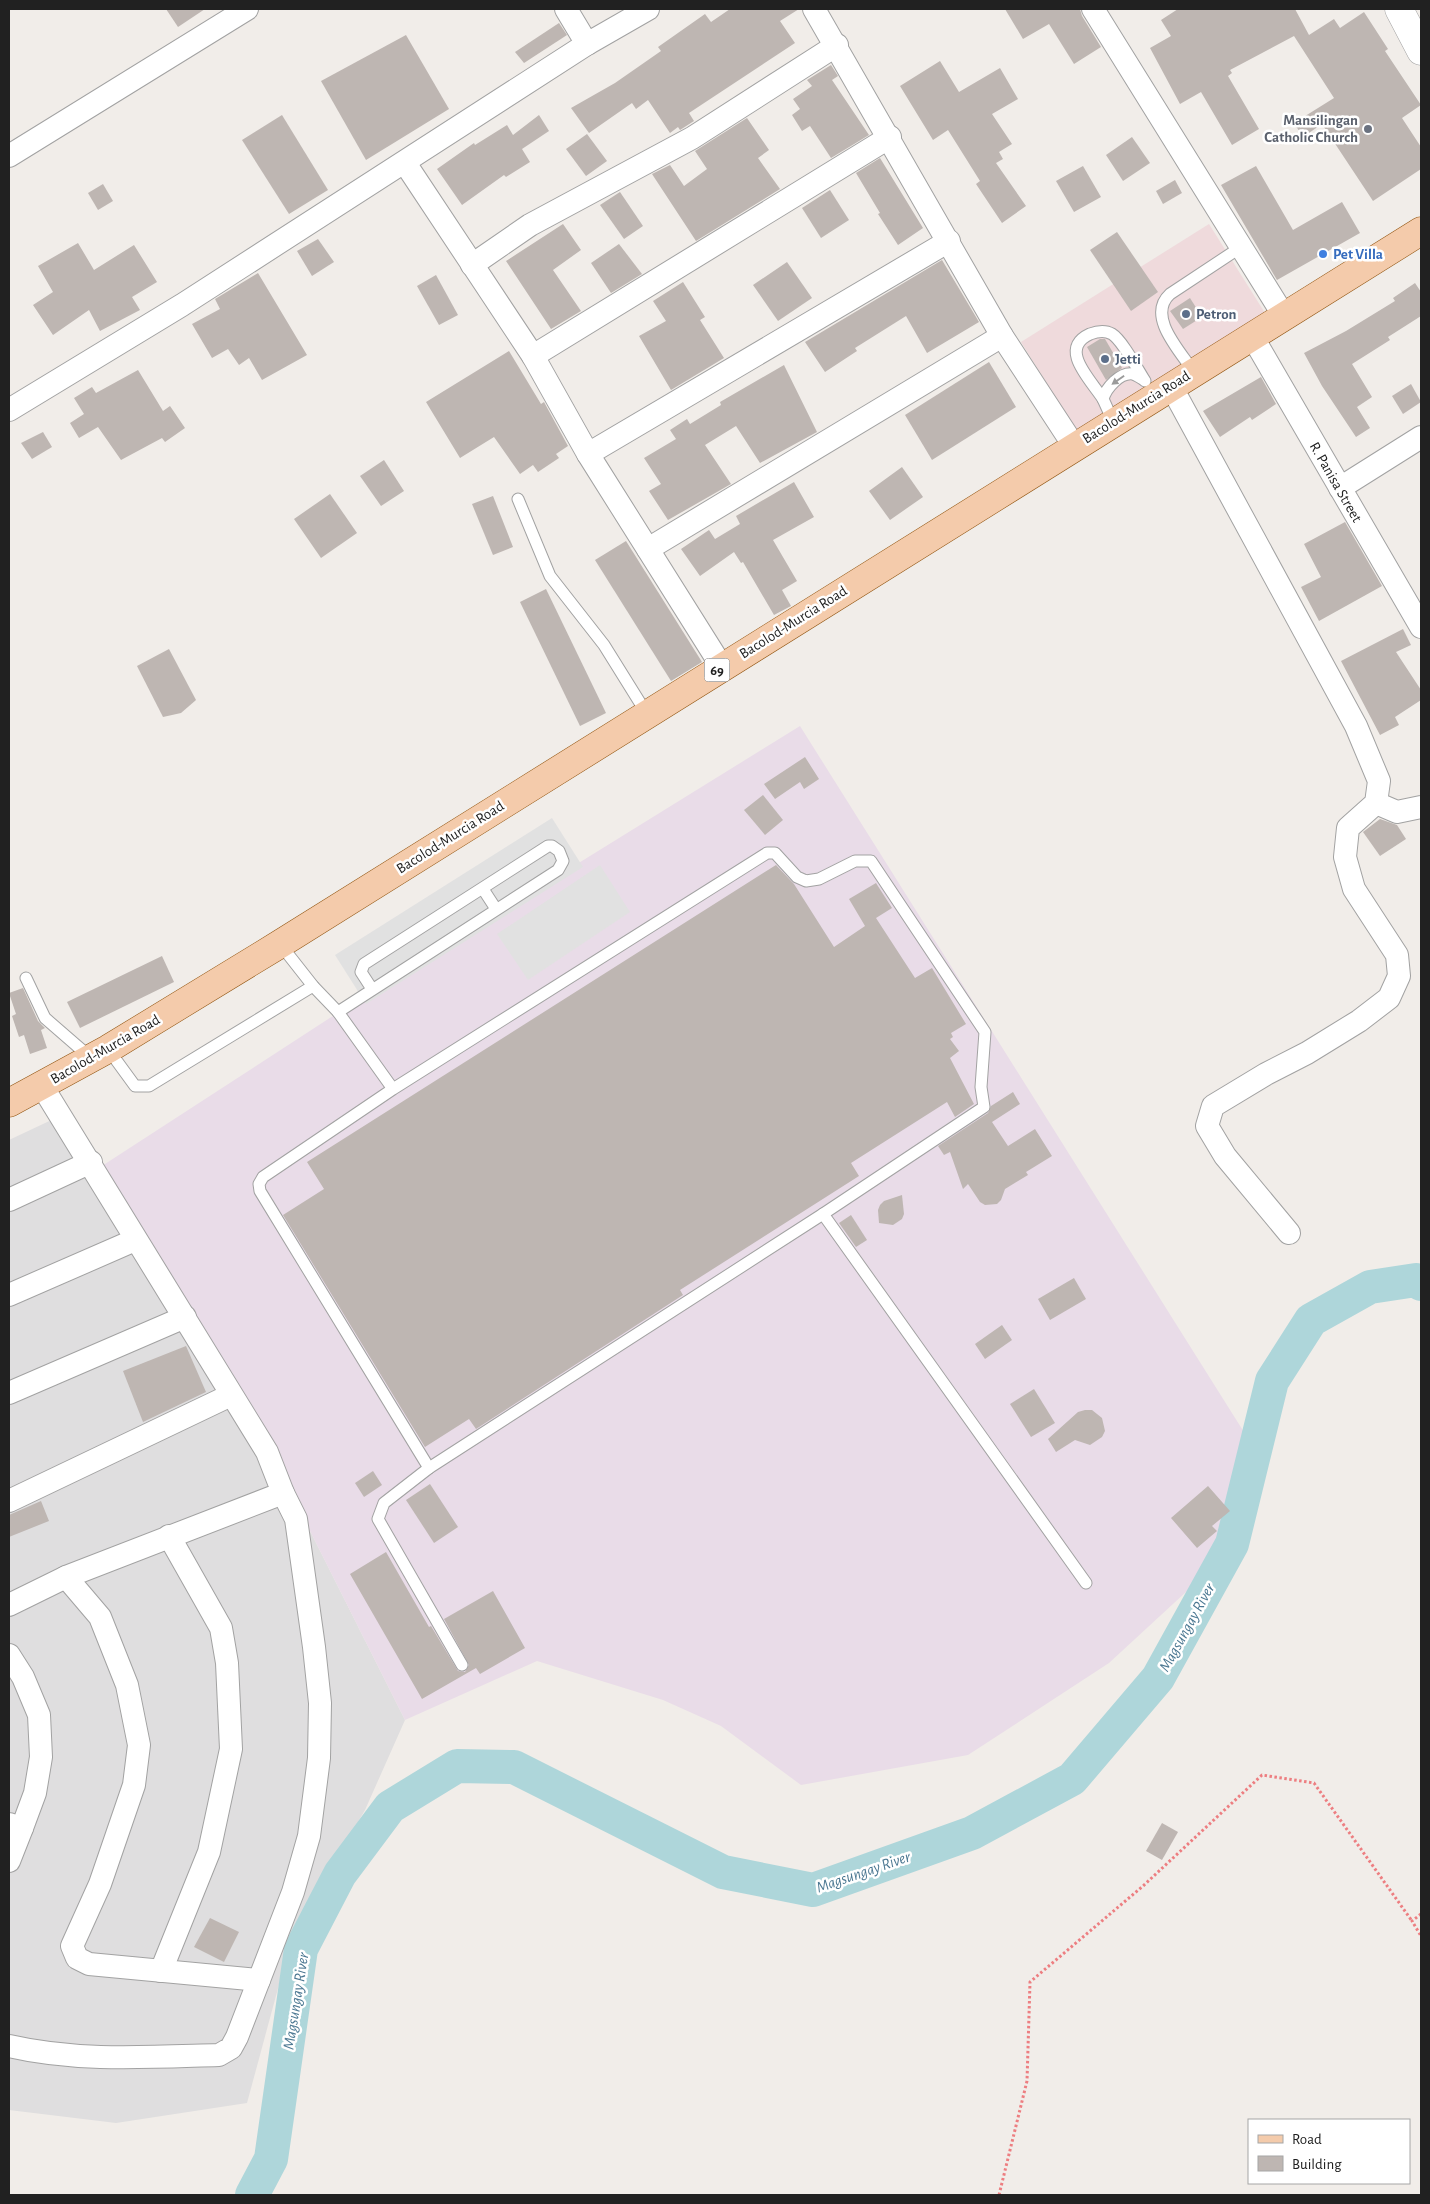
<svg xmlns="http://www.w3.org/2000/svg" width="1430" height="2204" font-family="'Alegreya Sans',sans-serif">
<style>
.residential{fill:#dfdedf}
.commercial{fill:#efdadc}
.industrial{fill:#e9dce8}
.parking{fill:#e1e1e1}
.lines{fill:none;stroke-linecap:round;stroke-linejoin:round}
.river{stroke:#aed6da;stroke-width:34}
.building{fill:#beb6b2}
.service-casing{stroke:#a2a2a2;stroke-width:13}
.minor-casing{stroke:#a2a2a2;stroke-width:24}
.tertiary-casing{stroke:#a2a2a2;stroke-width:29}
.primary-casing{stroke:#90540f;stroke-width:29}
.path{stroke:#ed7e81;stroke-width:3;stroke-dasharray:2.5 2.5;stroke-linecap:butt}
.service{stroke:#fff;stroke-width:11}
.minor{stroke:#fff;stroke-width:22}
.tertiary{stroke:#fff;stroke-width:28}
.primary{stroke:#f4cbab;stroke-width:28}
.oneway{fill:#9b9b9b}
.worship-dot{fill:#6b7280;stroke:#fff;stroke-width:2}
.shop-dot{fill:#3f7fe0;stroke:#fff;stroke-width:2}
.service-dot{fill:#5c6f8a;stroke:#fff;stroke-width:2}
.labels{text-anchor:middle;stroke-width:5;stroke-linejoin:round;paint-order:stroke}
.shield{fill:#fff;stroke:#646464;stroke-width:1}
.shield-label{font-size:14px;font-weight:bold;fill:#212121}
.worship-label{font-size:15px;font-weight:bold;fill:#5b616d;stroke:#fff;text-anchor:end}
.shop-label{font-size:15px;font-weight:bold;fill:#366cbe;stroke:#fff;text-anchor:start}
.service-label{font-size:15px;font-weight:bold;fill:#4e5e75;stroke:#fff;text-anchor:start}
.street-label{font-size:15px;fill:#212121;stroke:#fff}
.water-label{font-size:16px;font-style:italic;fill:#4c7892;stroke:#fff}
</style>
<rect width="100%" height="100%" fill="#f1ede9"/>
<polygon class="residential" points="60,1116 297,1505 405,1720 365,1810 293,1933 247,2103 116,2123 9,2110 9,1140"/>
<polygon class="commercial" points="1209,224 1265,313 1077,432 1021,342"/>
<polygon class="industrial" points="800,726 1259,1456 1212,1568 1109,1663 968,1755 801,1785 721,1726 663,1700 537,1661 405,1720 297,1505 88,1175 359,999"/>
<g class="parking">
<polygon points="552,818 583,867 366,1004 335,955"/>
<polygon points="600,865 630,912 528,980 497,934"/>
</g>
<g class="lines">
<polyline class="river" points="252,2195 271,2159 301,1949 340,1874 390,1807 457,1766 514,1767 723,1872 813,1890 972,1833 1072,1779 1158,1678 1232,1544 1272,1381 1311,1320 1370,1287 1416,1280 1421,1284"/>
</g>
<g class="building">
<polygon points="166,9 205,9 178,27"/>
<polygon points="730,9 799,9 780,21 795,43 689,113 694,121 680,130 678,127 670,133 648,100 636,109 632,103 589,133 571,108 615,83 661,51 658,47 705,14 711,22"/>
<polygon points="1005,9 1080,9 1082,16 1101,47 1074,64 1049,24 1023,39"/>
<polygon points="1178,9 1295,9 1309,35 1334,19 1340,28 1364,12 1388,49 1385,51 1421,105 1402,118 1421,147 1421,169 1373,201 1322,124 1303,137 1294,123 1334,98 1294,36 1230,70 1232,73 1228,76 1259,129 1232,145 1201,92 1180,104 1150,48 1171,36 1161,20"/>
<polygon points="559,23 567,35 524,63 515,52"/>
<polygon points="406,35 449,109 366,160 321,81"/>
<polygon points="940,61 959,92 1000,68 1018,99 992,114 1012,144 999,152 1003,159 996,163 1026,206 1002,223 976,184 980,181 948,130 933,140 900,86"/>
<polygon points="831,65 838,76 832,80 869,135 831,158 810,126 802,131 792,115 800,109 793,99 812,86 807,80"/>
<polygon points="282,115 328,190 289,214 242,140"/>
<polygon points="539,115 549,131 522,149 530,162 506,177 504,175 462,205 437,169 474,143 475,145 507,125 513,135"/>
<polygon points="747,118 769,150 758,158 780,189 696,241 652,174 670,165 684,186 707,169 695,151"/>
<polygon points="587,134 607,161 586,176 566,149"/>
<polygon points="1132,137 1150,163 1123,181 1106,155"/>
<polygon points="880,158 923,228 898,245 878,214 880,213 856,173"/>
<polygon points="1083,166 1101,197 1074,212 1056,181"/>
<polygon points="1256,166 1293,230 1342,202 1360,233 1277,280 1221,185"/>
<polygon points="1175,180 1182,193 1163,204 1156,191"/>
<polygon points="103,184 113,201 98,210 88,193"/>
<polygon points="830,190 849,220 821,238 802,208"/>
<polygon points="620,192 643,226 624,239 600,205"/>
<polygon points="563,224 581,250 553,270 581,311 551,329 506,261"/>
<polygon points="1117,232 1158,292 1131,311 1090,250"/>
<polygon points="318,239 334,262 312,276 297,251"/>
<polygon points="78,243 94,270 134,245 157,282 132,297 140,310 100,331 89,310 53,335 33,305 53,292 38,266"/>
<polygon points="619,244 642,274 611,293 591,263"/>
<polygon points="942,260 979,322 927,353 906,316 855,348 857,351 825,372 805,342"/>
<polygon points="787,262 812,298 778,321 753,285"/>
<polygon points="258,273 307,355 262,380 249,358 239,365 228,349 212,358 192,324 220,309 215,299"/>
<polygon points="436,275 458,315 439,325 417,286"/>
<polygon points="683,282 705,317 700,320 724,358 671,390 639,336 666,321 653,301"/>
<polygon points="1415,283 1421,292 1421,316 1388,337 1390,340 1352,364 1372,397 1357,407 1370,428 1356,437 1322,386 1304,353 1346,331 1395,301 1393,298"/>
<polygon points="1190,298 1202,317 1183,329 1170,311"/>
<polygon points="1100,339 1105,339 1122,368 1106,380 1087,347"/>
<polygon points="509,351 541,404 544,402 568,446 556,454 559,458 538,472 533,465 520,474 494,437 460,458 426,402"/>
<polygon points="989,362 1016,407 932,460 905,415"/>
<polygon points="784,365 817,432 760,463 736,426 705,445 731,484 668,520 649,491 661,484 644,458 676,439 670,430 687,419 690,424 721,405 720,402"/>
<polygon points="138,370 163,411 170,406 185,428 165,442 162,438 121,460 98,427 79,438 70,423 84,414 74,398 92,387 96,393"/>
<polygon points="1261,377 1276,404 1252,420 1250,417 1220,437 1203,411"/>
<polygon points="1411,384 1421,402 1403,414 1392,396"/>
<polygon points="43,432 52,447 32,459 21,443"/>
<polygon points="384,460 404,491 381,506 360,476"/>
<polygon points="902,467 923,497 890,520 869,491"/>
<polygon points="794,482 814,517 773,540 797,581 782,590 791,606 774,615 743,562 741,563 734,552 700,576 681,549 709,530 715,539 740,524 736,516"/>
<polygon points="330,494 357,533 321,558 294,519"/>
<polygon points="493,496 513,547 493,555 472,504"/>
<polygon points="1345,522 1382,586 1319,621 1301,587 1321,577 1304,544"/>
<polygon points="626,541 702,662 671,681 595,560"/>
<polygon points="546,589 606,713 580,726 520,602"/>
<polygon points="1403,629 1411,645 1396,652 1421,690 1421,700 1395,717 1399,725 1380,735 1341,661"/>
<polygon points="169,649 196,700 181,713 163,717 137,666"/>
<polygon points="805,757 819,779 804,789 800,782 775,799 764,784"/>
<polygon points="763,795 783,820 765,835 744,810"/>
<polygon points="1380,819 1397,825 1406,839 1380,856 1363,832"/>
<polygon points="776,865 794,884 834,947 865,926 849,899 876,883 892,908 876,918 915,978 932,968 966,1024 951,1033 953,1037 950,1039 959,1051 950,1058 974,1104 955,1117 947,1102 851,1163 859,1176 680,1290 683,1295 476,1429 469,1419 425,1447 283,1215 324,1189 307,1162"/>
<polygon points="162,956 174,982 80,1028 67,1002"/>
<polygon points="23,988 38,1021 45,1028 41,1030 47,1048 30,1054 24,1035 19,1037 12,1016 16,1014 9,993"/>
<polygon points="1013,1092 1020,1104 992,1122 1008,1146 1035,1129 1052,1156 1026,1172 1028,1175 1005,1189 1001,1200 997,1204 985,1205 980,1202 968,1184 963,1189 950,1152 944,1155 938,1146 988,1113 991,1106"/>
<polygon points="902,1195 904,1214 902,1219 893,1225 879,1223 878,1210 880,1205 884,1201"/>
<polygon points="851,1215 867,1240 856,1247 839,1223"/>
<polygon points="1074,1278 1086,1299 1050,1320 1038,1299"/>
<polygon points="1002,1325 1012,1340 985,1359 975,1344"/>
<polygon points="186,1346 206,1392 143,1422 123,1371"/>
<polygon points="1034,1389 1055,1423 1031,1437 1010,1404"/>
<polygon points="1085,1410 1092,1410 1102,1418 1105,1431 1102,1437 1090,1445 1075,1440 1056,1452 1048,1439 1078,1412"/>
<polygon points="373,1471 382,1485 364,1497 355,1483"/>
<polygon points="430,1484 458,1527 434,1543 406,1500"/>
<polygon points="1208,1486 1230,1511 1212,1526 1217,1531 1197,1548 1171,1518"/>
<polygon points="41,1501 49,1521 9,1537 9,1515"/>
<polygon points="386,1552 429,1627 431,1626 458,1671 465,1672 469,1665 444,1619 493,1591 525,1648 480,1674 476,1668 422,1699 350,1574"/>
<polygon points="1162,1823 1178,1832 1162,1860 1146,1851"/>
<polygon points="210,1918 239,1932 224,1962 194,1947"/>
</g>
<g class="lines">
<defs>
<g id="service">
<path d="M1194 372C1180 351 1146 316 1170 294L1241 247"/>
<path d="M1103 399C1090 379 1058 349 1090 334 1098 331 1105 330 1112 334 1122 340 1138 370 1145 381"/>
<path d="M1113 421 1103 399C1106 388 1120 372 1133 374 1136 375 1141 378 1144 380"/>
<polyline points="518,499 550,576 604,645 647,714"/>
<polyline points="483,889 496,909"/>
<polyline points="280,944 313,986 338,1012 393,1089 767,853 775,853 797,877 806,881 819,879 855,861 871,861 985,1032 981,1087 984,1107 823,1214 429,1468 260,1191 259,1184 263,1177 393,1089"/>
<polyline points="26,978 45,1018 91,1058"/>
<polyline points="338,1012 558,870 563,861 559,851 552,846 548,846 364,964 361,972 372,989"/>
<polyline points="108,1049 135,1086 149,1086 313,986"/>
<polyline points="823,1214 1086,1583"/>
<polyline points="429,1468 384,1503 378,1519 462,1665"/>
</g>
<g id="minor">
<polyline points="566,9 587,44"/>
<polyline points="814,9 1002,336 1074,446"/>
<polyline points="1093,9 1284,316"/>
<polyline points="9,156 247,9"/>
<polyline points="405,163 533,356 588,454 722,667"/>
<polyline points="472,265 530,225 692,138 837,45"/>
<polyline points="1252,336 1421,627"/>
<polyline points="533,356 890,137"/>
<polyline points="1171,386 1356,726 1379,781 1376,803 1348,828 1345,857 1354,889 1397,955 1399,976 1389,998 1359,1021 1307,1053 1266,1074 1213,1106 1207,1126 1225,1156 1289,1233"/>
<polyline points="9,410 182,305 587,44 648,9"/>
<polyline points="588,454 949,241"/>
<polyline points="1340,488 1421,437"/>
<polyline points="648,549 1002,336"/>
<polyline points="1376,803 1397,812 1421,807"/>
<polyline points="9,1200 91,1162"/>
<polyline points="9,1295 135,1240"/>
<polyline points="9,1393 185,1317"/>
<polyline points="9,1501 231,1395"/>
<polyline points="66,1577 100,1617 127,1685 139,1745 134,1785 100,1884 72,1946 77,1958 89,1964 259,1980"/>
<polyline points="9,1605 66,1577 283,1493 267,1452 42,1086"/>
<polyline points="9,1655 23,1677 39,1715 41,1757 35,1793 22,1828 9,1824"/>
<polyline points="9,1861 22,1828"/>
<polyline points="161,1971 209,1852 231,1749 227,1663 221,1628 169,1536"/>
<path d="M9 2046C78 2062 149 2057 219 2055L231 2048 237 2037 293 1892 309 1836 319 1758 320 1703 314 1647 296 1519 283 1493"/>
</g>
<polyline id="tertiary" points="1399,9 1421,51"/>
<polyline id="primary" points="9,1103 108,1049 280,944 1421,231"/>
</defs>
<use href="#service" class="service-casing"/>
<use href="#minor" class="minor-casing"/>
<use href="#tertiary" class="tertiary-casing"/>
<use href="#primary" class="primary-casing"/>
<g class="path">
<polyline points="1421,1914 1412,1921 1421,1936"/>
<polyline points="999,2195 1027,2081 1030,1982 1143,1886 1262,1775 1314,1783 1412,1921"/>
</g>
<use href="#service" class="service"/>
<use href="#minor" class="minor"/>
<use href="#tertiary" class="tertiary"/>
<use href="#primary" class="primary"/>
</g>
<defs><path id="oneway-solid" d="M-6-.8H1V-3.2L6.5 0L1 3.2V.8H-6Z" transform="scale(1.25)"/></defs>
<use class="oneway" href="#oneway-solid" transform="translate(1118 380) rotate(145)"/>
<circle class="worship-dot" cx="1368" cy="129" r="5"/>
<circle class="shop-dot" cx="1323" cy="254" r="5"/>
<g class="service-dot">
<circle cx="1186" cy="314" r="5"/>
<circle cx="1105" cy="359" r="5"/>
</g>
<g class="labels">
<rect class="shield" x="704.5" y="658.5" width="25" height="23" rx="4"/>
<g class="shield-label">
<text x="717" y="675">69</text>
</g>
<g class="worship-label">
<text x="1358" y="125">Mansilingan<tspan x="1358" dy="17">Catholic Church</tspan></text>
</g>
<g class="shop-label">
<text x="1333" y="259">Pet Villa</text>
</g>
<g class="service-label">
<text x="1196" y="319">Petron</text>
<text x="1115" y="364">Jetti</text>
</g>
<g class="street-label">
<text transform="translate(1136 407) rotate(-32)" y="5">Bacolod-Murcia Road</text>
<text transform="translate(1336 482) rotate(60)" y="5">R. Panisa Street</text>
<text transform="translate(793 622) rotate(-32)" y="5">Bacolod-Murcia Road</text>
<text transform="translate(450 837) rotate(-32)" y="5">Bacolod-Murcia Road</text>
<text transform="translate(105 1049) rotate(-30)" y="5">Bacolod-Murcia Road</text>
</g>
<g class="water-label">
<text transform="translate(1186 1627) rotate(-61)" y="6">Magsungay River</text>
<text transform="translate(863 1871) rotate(-19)" y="6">Magsungay River</text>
<text transform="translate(295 2001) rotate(-81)" y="6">Magsungay River</text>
</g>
</g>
<rect width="1430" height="2204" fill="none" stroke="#212121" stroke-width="20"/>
<rect x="1248" y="2119" width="162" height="65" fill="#ffffff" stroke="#a6a6a6"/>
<rect x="1258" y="2135" width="25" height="8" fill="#f4cbab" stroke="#a6a6a6"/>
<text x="1292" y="2144" font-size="15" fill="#212121">Road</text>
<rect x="1258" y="2156" width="25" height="15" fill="#beb6b2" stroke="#a6a6a6"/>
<text x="1292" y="2169" font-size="15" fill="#212121">Building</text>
</svg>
